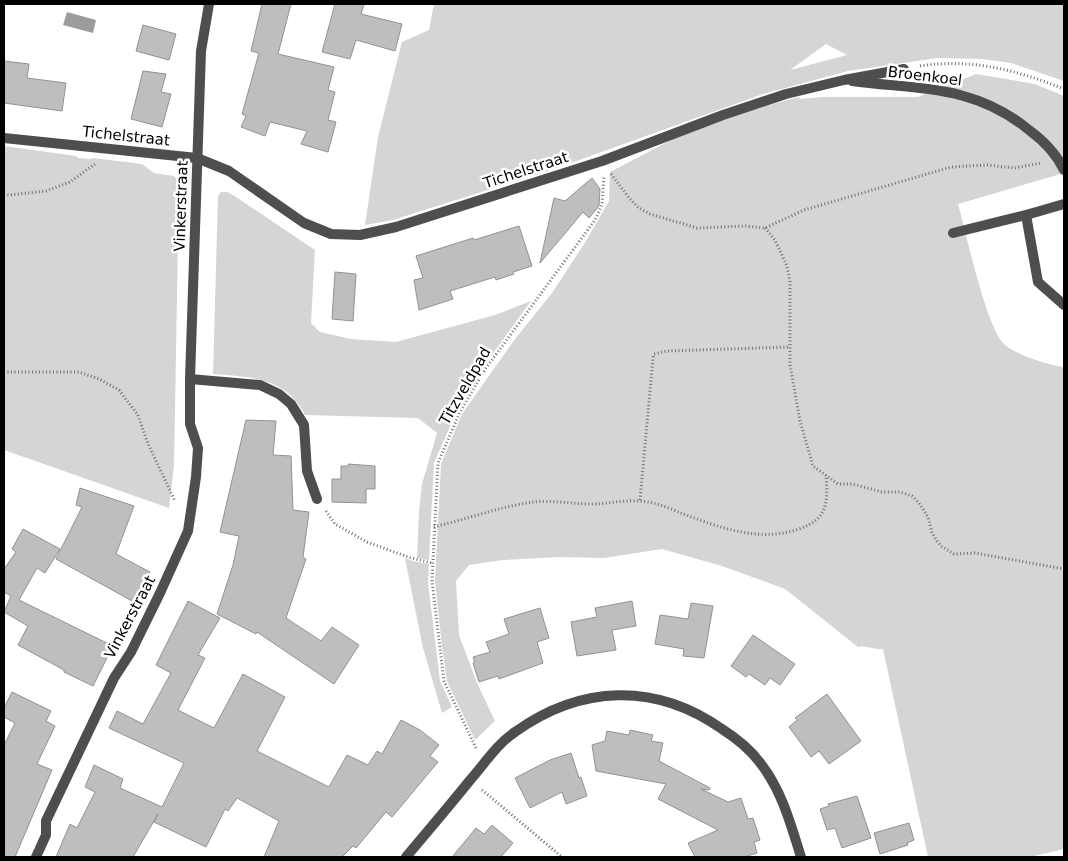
<svg xmlns="http://www.w3.org/2000/svg" width="1068" height="861" font-family="'DejaVu Sans',sans-serif">
<style>
.green{fill:#d5d5d5;fill-rule:evenodd}
.water{fill:#9c9c9c}
.building{fill:#bebebe;stroke:#929292}
.lines{fill:none;stroke-linecap:round;stroke-linejoin:round}
.path{stroke:#707070;stroke-width:3;stroke-dasharray:1 2.5;stroke-linecap:butt}
.lane{stroke:#4e4e4e;stroke-width:10}
.street{stroke:#4e4e4e;stroke-width:10}
.labels{text-anchor:middle;stroke-width:5;stroke-linejoin:round;paint-order:stroke}
.street-label{font-size:15px;fill:#000;stroke:#fff}
</style>
<rect width="100%" height="100%" fill="#fff"/>
<g class="green">
<path d="M434 4H1064V81L1011 63 982 59 937 58 848 71 763 94 554 169 393 220 365 225 378 137 402 42 429 30ZM826 44 847 55 790 70Z"/>
<path d="M976 74 1035 84 1064 96V173L958 204C966 232 986 327 1004 344 1014 354 1050 366 1064 367V849L1030 857H928L883 649C873 650 867 645 858 647L785 589 722 566 662 549 604 558 560 557 503 560 469 565 456 581 459 635 477 683 495 721 475 740 447 681 442 646 435 581 441 464 462 414 515 339 552 293 586 241 609 201 610 172 675 138 755 109 799 97 800 99 821 97H918Z"/>
<polygon points="4,146 76,156 78,158 91,159 93,158 142,164 154,173 174,176 179,182 174,466 169,508 4,450"/>
<path d="M221 192H227L233 195 315 250 311 323 320 332 351 339 396 342 495 315 531 301 486 363 456 413 434 463 429 560 417 558 419 512 422 484 437 433 418 418 305 415C286 377 250 377 213 374L218 196Z"/>
<polygon points="405,558 412,561 429,564 428,583 440,681 452,707 442,713 423,648"/>
</g>
<polygon class="water" points="67,12 96,20 93,33 63,25"/>
<g class="building">
<polygon points="262,4 291,4 278,54 334,67 328,90 335,92 328,120 336,122 328,152 301,144 307,131 270,122 265,136 241,127 246,116 242,114 259,53 251,51"/>
<polygon points="335,4 364,4 361,14 402,24 395,51 356,40 350,59 322,52"/>
<polygon points="143,25 176,34 169,60 136,51"/>
<polygon points="4,61 29,64 27,78 66,83 62,111 4,103"/>
<polygon points="143,71 166,74 161,92 171,94 162,127 131,119"/>
<polygon points="592,178 600,189 599,206 589,218 583,212 540,263 554,198 565,201"/>
<polygon points="519,226 532,266 513,272 514,274 496,280 495,277 450,291 453,299 419,310 414,280 423,278 416,256 473,238 474,240"/>
<polygon points="335,272 356,274 353,321 332,319"/>
<polygon points="246,420 276,421 273,455 291,456 293,510 309,512 303,557 306,559 286,618 321,641 332,627 359,645 334,684 257,632 256,634 217,614 233,565 239,536 220,532"/>
<polygon points="348,464 375,466 375,489 366,489 366,503 332,502 332,479 341,479 341,466 349,466"/>
<polygon points="80,488 134,506 116,554 150,572 134,602 56,559 82,507 76,505"/>
<polygon points="23,529 60,549 45,573 37,568 19,600 113,646 93,686 64,672 64,670 18,645 28,626 4,612 11,596 4,592 4,569 16,552 12,549"/>
<polygon points="188,601 220,618 198,655 205,658 178,710 214,728 243,674 285,697 257,751 329,787 347,755 368,765 377,751 382,754 401,720 420,730 439,745 430,756 438,762 392,817 386,812 356,848 353,846 342,857 264,857 279,821 237,798 228,811 225,809 206,847 154,822 158,814 133,857 56,857 70,824 77,828 95,792 85,787 94,765 123,779 120,788 162,807 184,763 109,728 117,711 143,724 171,673 156,665"/>
<polygon points="632,601 636,626 612,630 616,650 577,656 571,622 597,617 595,608"/>
<polygon points="691,603 713,606 704,658 683,656 684,649 655,644 660,615 688,619"/>
<polygon points="540,608 549,638 537,642 543,663 499,679 498,676 479,682 473,663 475,662 473,657 490,652 486,642 509,634 504,619"/>
<polygon points="753,635 795,664 780,685 770,678 765,685 749,674 746,677 731,666"/>
<polygon points="12,692 51,711 46,721 55,726 37,764 52,770 15,857 4,857 4,745 15,723 4,717 4,708"/>
<polygon points="827,694 861,741 829,764 819,751 811,757 789,727 797,720 795,718"/>
<polygon points="630,730 653,735 651,741 663,743 659,761 710,788 709,790 701,789 728,802 741,798 748,819 753,818 760,840 754,842 757,853 744,857 695,857 688,843 718,830 658,799 666,784 596,771 592,745 605,741 607,731 629,735"/>
<polygon points="571,753 579,778 581,777 587,796 566,804 562,792 530,808 515,778 550,760"/>
<polygon points="857,796 871,838 842,848 835,828 827,830 820,809 829,806 828,804"/>
<polygon points="909,823 914,840 907,843 908,845 880,854 874,833"/>
<polygon points="492,825 513,843 501,857 452,857 476,828 484,834"/>
</g>
<g class="lines">
<g class="path">
<path d="M920 66C971 58 1017 70 1064 89"/>
<polyline points="611,174 630,199 639,208 650,214 697,228 746,226 765,228 804,210 951,167 987,165 1014,168 1042,163"/>
<polyline points="4,194 9,195 46,191 70,182 95,164"/>
<polyline points="765,228 775,240 787,266 790,281 790,365 800,421 813,466 838,484 852,484 882,492 900,492 912,496 919,503 928,517 932,533 937,541 941,546 954,554 975,553 1064,569"/>
<polyline points="4,372 79,372 99,379 119,390 138,415 148,444 175,501"/>
<polyline points="640,500 653,358 654,354 667,351 790,347"/>
<polyline points="326,511 335,524 367,542 411,558 432,563"/>
<path d="M434 527C467 519 502 506 534 502 553 500 572 504 591 504 607 504 621 500 637 501 652 501 667 507 681 513 718 527 759 543 799 529 828 519 828 502 826 475"/>
<polyline points="476,748 444,681 432,581 438,463 460,412 486,368 595,220 602,205 604,176"/>
<polyline points="482,790 562,857"/>
</g>
<polyline class="lane" points="190,379 260,385 279,394 291,404 304,425 307,471 317,499"/>
<g class="street">
<path d="M852 81C919 90 973 84 1029 130 1044 141 1056 153 1064 170"/>
<polyline points="4,138 197,158 229,171 304,223 331,234 360,235 396,227 602,161 723,115 786,94 844,80 904,69"/>
<polyline points="1064,204 1026,215 1038,282 1064,305"/>
<polyline points="953,233 1026,215"/>
<polyline points="36,857 46,835 46,821 114,678 131,652 160,593 188,531 196,477 198,448 190,424 190,379 201,51 209,4"/>
<path d="M406 857C428 831 450 805 471 779 485 763 497 744 515 732 581 685 655 682 722 729 736 738 751 750 761 764 782 791 791 825 801 857"/>
</g>
</g>
<g class="labels">
<g class="street-label">
<text transform="translate(925 76) rotate(7)" y="5">Broenkoel</text>
<text transform="translate(126 136) rotate(6)" y="5">Tichelstraat</text>
<text transform="translate(526 170) rotate(-18)" y="5">Tichelstraat</text>
<text transform="translate(181 206) rotate(-88)" y="5">Vinkerstraat</text>
<text transform="translate(465 386) rotate(-60)" y="5">Titzveldpad</text>
<text transform="translate(130 617) rotate(-62)" y="5">Vinkerstraat</text>
</g>
</g>
<rect width="1068" height="861" fill="none" stroke="#000000" stroke-width="10"/>
</svg>
